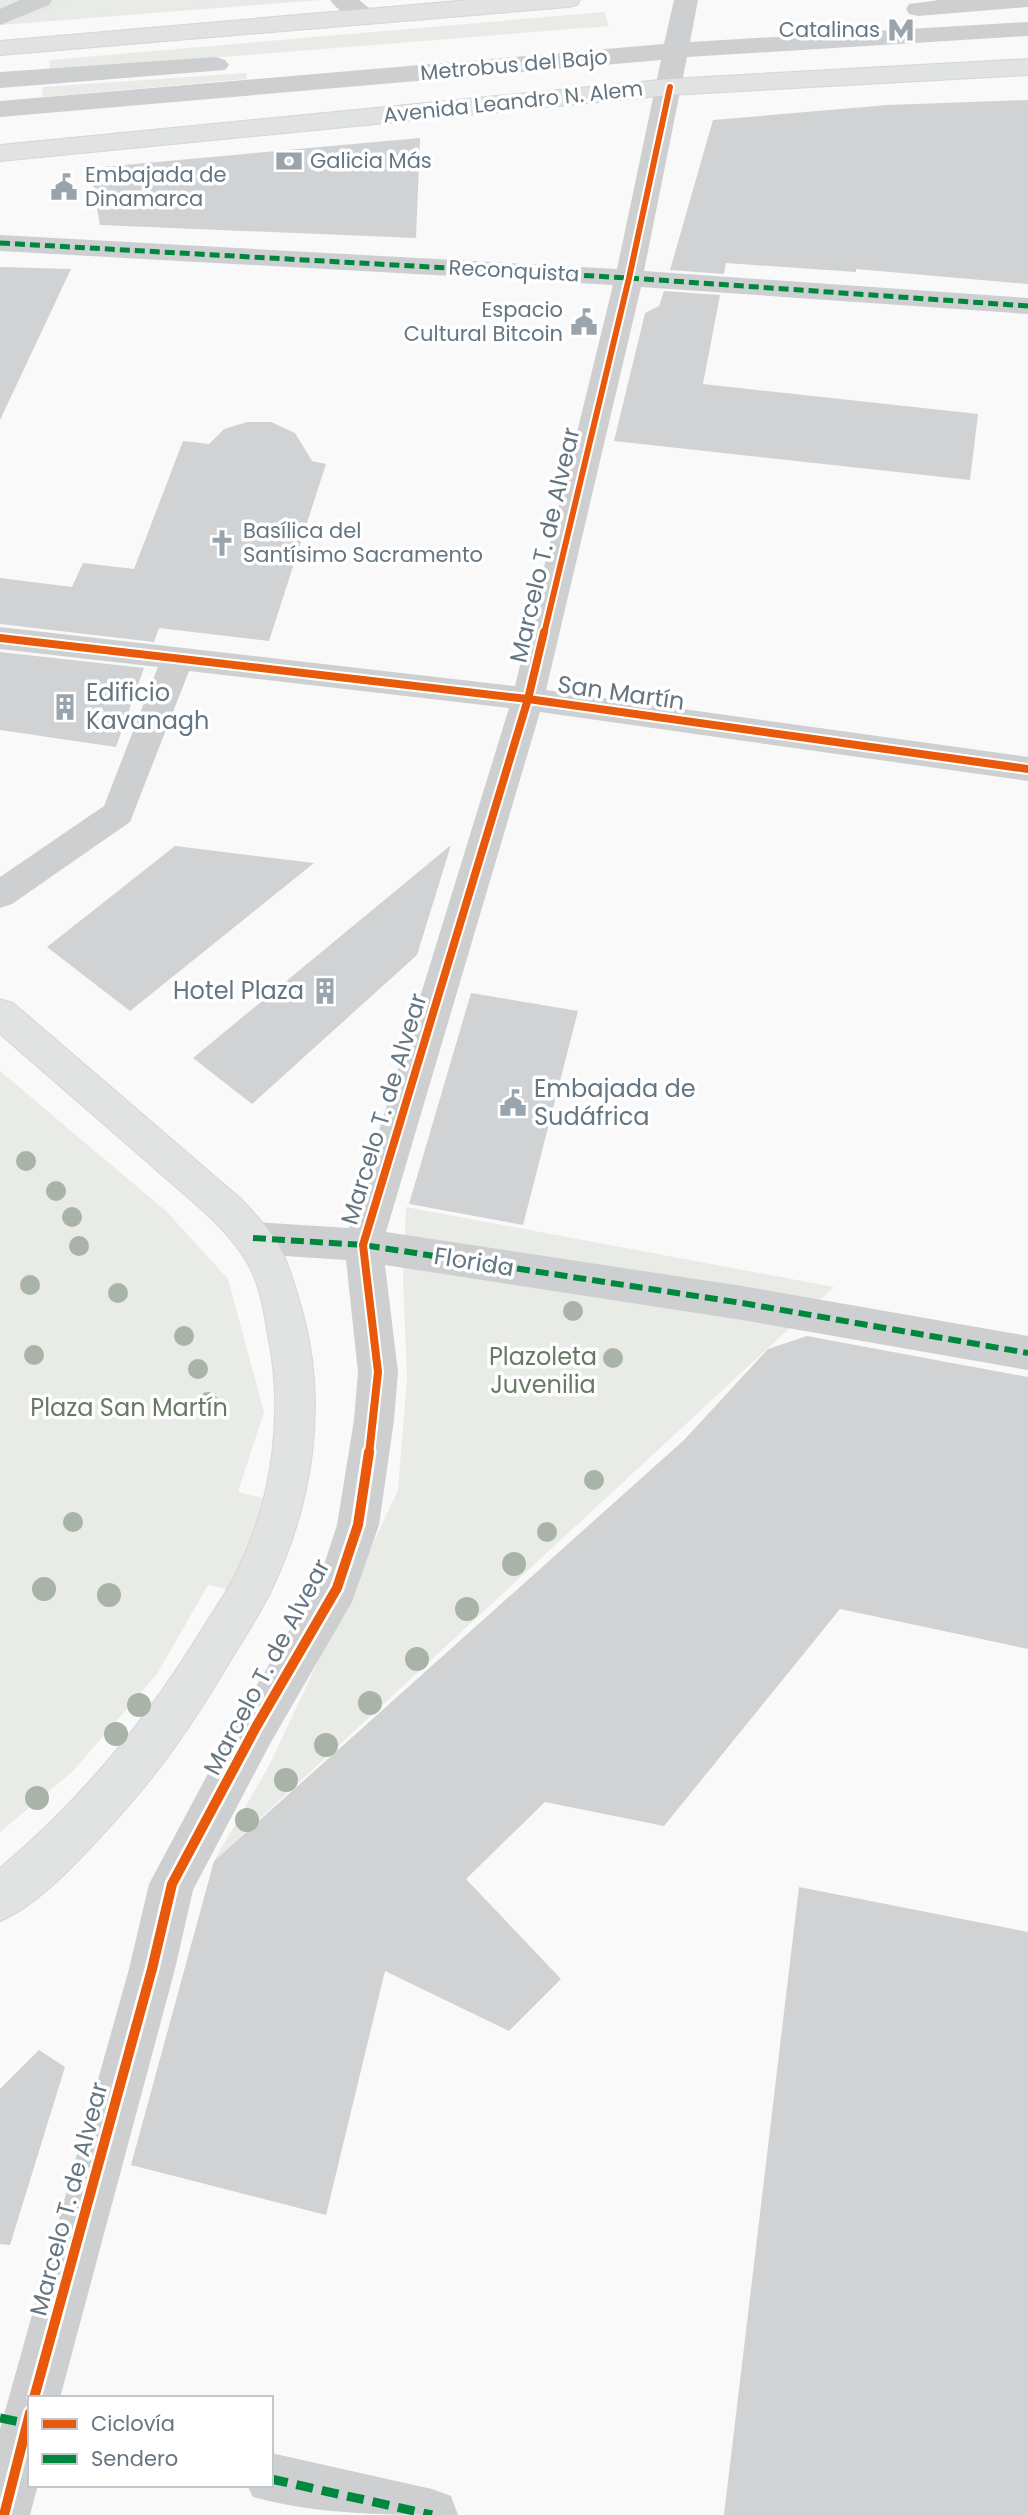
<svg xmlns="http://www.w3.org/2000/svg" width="1028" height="2515" font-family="Poppins,sans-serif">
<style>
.built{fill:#e8e9e9}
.green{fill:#e8ebe6}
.building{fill:#d0d2d3}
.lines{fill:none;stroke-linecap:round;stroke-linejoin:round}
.major-casing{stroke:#d5d6d7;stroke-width:2}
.minor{fill:#cecfd0;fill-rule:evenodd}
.major{fill:#e1e2e2;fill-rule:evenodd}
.quiet-far2{stroke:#00873e;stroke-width:5;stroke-dasharray:10 5;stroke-linecap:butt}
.quiet-far1{stroke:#00873e;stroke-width:6;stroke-dasharray:13 6;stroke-linecap:butt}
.quiet{stroke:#00873e;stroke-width:9;stroke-dasharray:17 9;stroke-linecap:butt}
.cycleway-far2-casing{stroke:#fff;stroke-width:10}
.cycleway-far1-casing{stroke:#fff;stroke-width:12}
.cycleway-casing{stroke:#fff;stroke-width:15}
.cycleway-far2{stroke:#e8590c;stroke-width:6}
.cycleway-far1{stroke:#e8590c;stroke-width:8}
.cycleway{stroke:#e8590c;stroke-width:10}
.tree{fill:#a9b3a7}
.labels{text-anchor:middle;stroke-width:7;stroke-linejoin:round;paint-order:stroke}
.far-poi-label{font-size:21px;fill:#657683;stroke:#fff;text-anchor:start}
.far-street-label{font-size:21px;fill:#657683;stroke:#fff}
.street-label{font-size:24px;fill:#657683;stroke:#fff}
.poi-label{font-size:24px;fill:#657683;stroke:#fff;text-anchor:start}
.park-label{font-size:24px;fill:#687a64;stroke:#fff}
</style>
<rect width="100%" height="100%" fill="#f9f9f9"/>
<polygon class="built" points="0,0 322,0 0,25"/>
<g class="green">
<polygon points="71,0 276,0 19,23"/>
<polygon points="604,12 609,26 49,71 50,60"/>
<polygon points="247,73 246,79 42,97 43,87"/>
<polygon points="0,1071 167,1212 228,1279 264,1412 238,1492 267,1499 237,1591 208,1585 157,1674 73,1771 0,1832"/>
<polygon points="406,1207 834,1287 214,1861 270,1764 398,1490 407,1378 403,1278"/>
</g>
<g class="building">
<polygon points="1028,100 1028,284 856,269 856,272 726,263 724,274 670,270 713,120 888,105"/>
<polygon points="420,138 416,238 100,225 90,168"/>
<polygon points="0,267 71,269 0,420"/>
<polygon points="664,291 720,295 703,384 978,414 970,480 614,441 645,313 659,306"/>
<polygon points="247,422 271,422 295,433 312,461 326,464 269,641 159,628 154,642 0,624 0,578 72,587 83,563 134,569 183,441 209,444 224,429"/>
<polygon points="0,652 144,668 116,747 0,730"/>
<polygon points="451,845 417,955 252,1104 193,1058"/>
<polygon points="175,846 314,863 130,1011 47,947"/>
<polygon points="471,993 578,1011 523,1225 409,1204"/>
<polygon points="807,1336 1028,1377 1028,1649 840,1609 664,1826 545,1802 466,1879 561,1979 509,2031 385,1971 326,2215 131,2165 214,1861 684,1440 768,1349"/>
<polygon points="799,1887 1028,1932 1028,2515 724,2515"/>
<polygon points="39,2050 65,2067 10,2245 0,2244 0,2089"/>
</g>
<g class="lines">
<defs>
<g id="major">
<polygon points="470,0 580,0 577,5 568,7 0,55 0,41"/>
<polygon points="1028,59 1028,75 670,95 0,161 0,145 670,79"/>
<path d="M0 999 13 1003 241 1199C254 1213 268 1227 278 1244 290 1266 296 1290 303 1314 328 1407 312 1506 270 1593 258 1616 244 1639 230 1661 200 1712 168 1761 129 1805 97 1841 44 1903 0 1921V1868C81 1800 146 1721 201 1631 214 1610 229 1590 239 1567 273 1497 284 1411 268 1335 264 1312 260 1284 248 1264 225 1224 185 1196 152 1166 101 1122 51 1078 0 1034Z"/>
</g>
</defs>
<use href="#major" class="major-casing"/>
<g class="minor">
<polygon points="20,0 52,0 49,5 0,25 0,9"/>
<path d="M330 0H359L378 15 375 20C359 24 339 13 330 0Z"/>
<polygon points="674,0 698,0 690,42 1028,22 1028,36 687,57 644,271 1028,298 1028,314 641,287 546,690 1028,757 1028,781 540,712 386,1232 742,1286 1028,1336 1028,1370 742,1320 385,1265 398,1372 394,1420 379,1525 352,1602 271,1742 193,1890 175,1969 60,2398 30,2398 30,2485 38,2485 30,2515 0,2515 0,2429 129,1969 149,1884 241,1712 319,1580 337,1525 354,1420 358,1372 346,1260 253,1254 239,1249 234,1238 239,1227 253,1222 349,1228 509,708 189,671 130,822 12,904 0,908 0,877 104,806 158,667 0,649 0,627 515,686 613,285 0,251 0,235 617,269 661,60 0,117 0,101 664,44"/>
<polygon points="939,0 1028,0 1028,7 918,16 909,14 906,9 909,4"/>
<polygon points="216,57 225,60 229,65 225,70 0,88 0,72"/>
<path d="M271 2453 432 2489 451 2496 458 2515C390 2515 317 2515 253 2497L247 2485H271Z"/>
</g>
<use href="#major" class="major"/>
<polyline class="quiet-far2" points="0,243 629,278 1028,306"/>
<polyline class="quiet-far1" points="253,1238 363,1245 742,1303 1028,1353"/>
<g class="quiet">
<polyline points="0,2418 30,2424"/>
<polyline points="271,2479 432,2515"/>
</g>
<defs>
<polyline id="cycleway-far2" points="544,634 629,278 670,87"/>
<g id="cycleway-far1">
<polyline points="0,638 528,699 1028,769"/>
<polyline points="369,1454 378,1372 363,1245 528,699 544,632"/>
</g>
<g id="cycleway">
<polyline points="34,2398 152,1969 172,1884 256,1727 337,1588 358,1525 369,1452"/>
<polyline points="4,2515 30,2413"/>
</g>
</defs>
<use href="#cycleway-far2" class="cycleway-far2-casing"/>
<use href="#cycleway-far1" class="cycleway-far1-casing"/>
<use href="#cycleway" class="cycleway-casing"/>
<use href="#cycleway-far2" class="cycleway-far2"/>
<use href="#cycleway-far1" class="cycleway-far1"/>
<use href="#cycleway" class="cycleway"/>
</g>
<g class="tree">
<circle cx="26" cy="1161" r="10"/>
<circle cx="56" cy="1191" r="10"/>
<circle cx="72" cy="1217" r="10"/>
<circle cx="79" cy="1246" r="10"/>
<circle cx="30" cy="1285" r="10"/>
<circle cx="118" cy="1293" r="10"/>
<circle cx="573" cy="1311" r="10"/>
<circle cx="184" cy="1336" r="10"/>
<circle cx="34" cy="1355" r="10"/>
<circle cx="613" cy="1358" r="10"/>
<circle cx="198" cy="1369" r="10"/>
<circle cx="208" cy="1402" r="10"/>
<circle cx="594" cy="1480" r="10"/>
<circle cx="73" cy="1522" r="10"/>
<circle cx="547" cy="1532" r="10"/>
<circle cx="514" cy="1564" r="12"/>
<circle cx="44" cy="1589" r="12"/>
<circle cx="109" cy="1595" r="12"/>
<circle cx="467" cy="1609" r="12"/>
<circle cx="417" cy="1659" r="12"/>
<circle cx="370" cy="1703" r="12"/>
<circle cx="139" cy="1705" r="12"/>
<circle cx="116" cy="1734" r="12"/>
<circle cx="326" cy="1745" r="12"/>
<circle cx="286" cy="1780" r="12"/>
<circle cx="37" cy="1798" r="12"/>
<circle cx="247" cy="1820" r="12"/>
</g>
<defs>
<symbol id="metro-bare" viewBox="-9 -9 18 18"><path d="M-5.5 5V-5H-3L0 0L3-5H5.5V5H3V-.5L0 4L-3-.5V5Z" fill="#99a4ac" stroke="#fff" stroke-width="2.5" paint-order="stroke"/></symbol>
<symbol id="bank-bare" viewBox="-9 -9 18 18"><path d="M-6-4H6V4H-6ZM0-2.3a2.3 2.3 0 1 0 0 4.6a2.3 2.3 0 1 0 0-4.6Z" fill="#99a4ac" stroke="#fff" stroke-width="2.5" paint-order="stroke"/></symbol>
<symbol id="civic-bare" viewBox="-9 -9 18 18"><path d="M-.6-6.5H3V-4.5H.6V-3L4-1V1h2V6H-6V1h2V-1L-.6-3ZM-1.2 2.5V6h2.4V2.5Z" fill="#99a4ac" stroke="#fff" stroke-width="2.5" paint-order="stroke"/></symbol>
<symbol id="church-bare" viewBox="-9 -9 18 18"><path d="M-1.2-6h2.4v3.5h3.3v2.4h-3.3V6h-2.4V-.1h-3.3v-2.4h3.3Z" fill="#99a4ac" stroke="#fff" stroke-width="2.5" paint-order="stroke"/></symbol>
<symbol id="building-bare" viewBox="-9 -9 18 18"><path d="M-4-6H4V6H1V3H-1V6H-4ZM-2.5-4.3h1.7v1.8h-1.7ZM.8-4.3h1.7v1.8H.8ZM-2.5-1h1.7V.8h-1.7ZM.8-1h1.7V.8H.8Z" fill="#99a4ac" stroke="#fff" stroke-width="2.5" paint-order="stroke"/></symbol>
</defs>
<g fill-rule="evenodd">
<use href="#metro-bare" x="882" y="11" width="38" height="38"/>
<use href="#bank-bare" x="270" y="142" width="38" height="38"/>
<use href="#civic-bare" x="45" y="168" width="38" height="38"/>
<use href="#civic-bare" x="565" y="303" width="38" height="38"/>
<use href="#church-bare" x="203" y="524" width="38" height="38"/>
<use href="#building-bare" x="46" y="688" width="38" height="38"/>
<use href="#building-bare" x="306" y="972" width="38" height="38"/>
<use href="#civic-bare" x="494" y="1084" width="38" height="38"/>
</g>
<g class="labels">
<g class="far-poi-label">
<text x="880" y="37" text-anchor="end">Catalinas</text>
<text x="310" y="168">Galicia Más</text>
<text x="85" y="182">Embajada de<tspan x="85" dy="24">Dinamarca</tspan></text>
<text x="563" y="317" text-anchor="end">Espacio<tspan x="563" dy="24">Cultural Bitcoin</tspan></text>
<text x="243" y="538">Basílica del<tspan x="243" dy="24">Santísimo Sacramento</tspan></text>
</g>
<g class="far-street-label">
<text transform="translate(514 65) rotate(-5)" y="7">Metrobus del Bajo</text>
<text transform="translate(513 102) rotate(-6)" y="7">Avenida Leandro N. Alem</text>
<text transform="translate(514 271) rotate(3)" y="7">Reconquista</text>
</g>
<g class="street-label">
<text transform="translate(545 545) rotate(-77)" y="8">Marcelo T. de Alvear</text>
<text transform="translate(621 693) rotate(8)" y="8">San Martín</text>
<text transform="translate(384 1109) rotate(-73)" y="8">Marcelo T. de Alvear</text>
<text transform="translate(474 1262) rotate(9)" y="8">Florida</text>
<text transform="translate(267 1667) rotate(-62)" y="8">Marcelo T. de Alvear</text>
<text transform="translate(69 2199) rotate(-75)" y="8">Marcelo T. de Alvear</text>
</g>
<g class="poi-label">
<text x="86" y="701">Edificio<tspan x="86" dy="28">Kavanagh</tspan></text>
<text x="304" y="999" text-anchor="end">Hotel Plaza</text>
<text x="534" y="1097">Embajada de<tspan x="534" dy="28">Sudáfrica</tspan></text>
</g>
<g class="park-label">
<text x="543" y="1365">Plazoleta<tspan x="543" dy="28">Juvenilia</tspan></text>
<text x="129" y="1416">Plaza San Martín</text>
</g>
</g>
<rect x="28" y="2396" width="245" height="91" fill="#ffffff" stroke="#c1c8cd" stroke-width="2"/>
<rect x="42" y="2419" width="35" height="10" fill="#e8590c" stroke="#c1c8cd" stroke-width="2"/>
<text x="91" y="2431" font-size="21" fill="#657683">Ciclovía</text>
<rect x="42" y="2454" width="35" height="10" fill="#00873e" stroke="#c1c8cd" stroke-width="2"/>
<text x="91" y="2466" font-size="21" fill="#657683">Sendero</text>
</svg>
